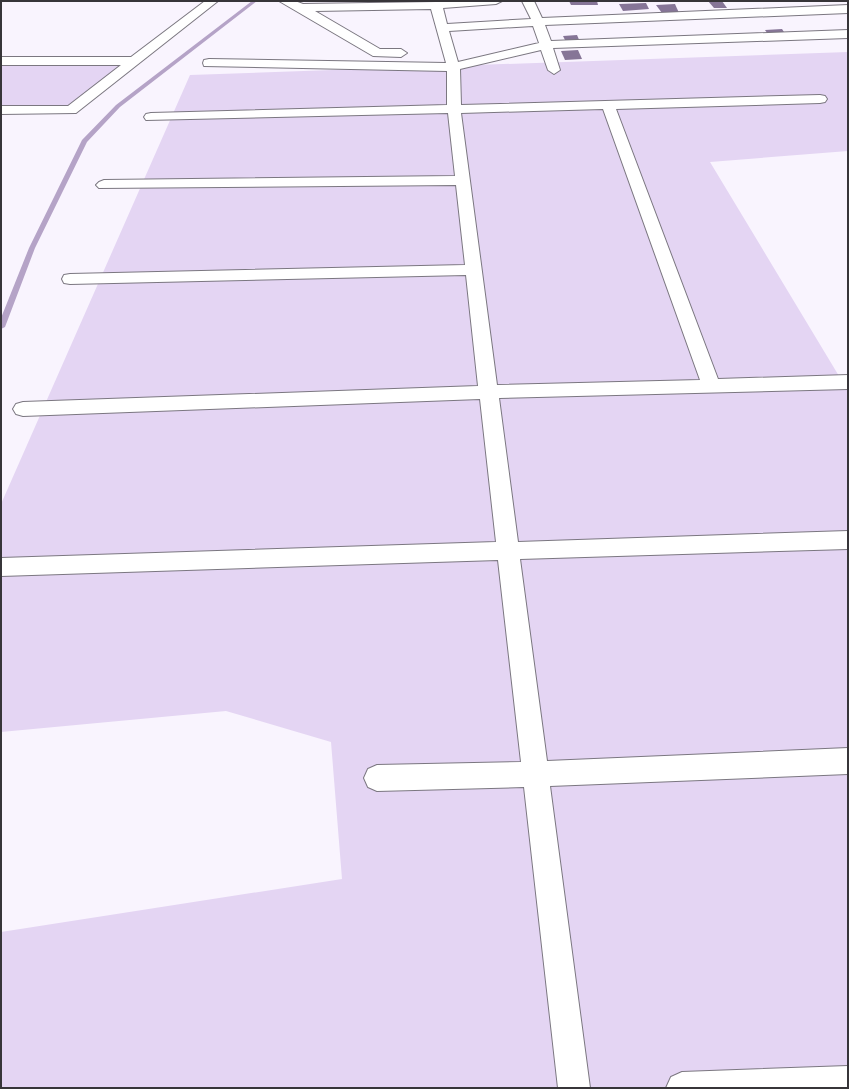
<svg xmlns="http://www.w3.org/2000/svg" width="849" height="1089" font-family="'Asap Condensed',sans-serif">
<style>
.green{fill:#e4d5f3}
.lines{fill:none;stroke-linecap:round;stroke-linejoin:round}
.stream{fill:#b5a3c7;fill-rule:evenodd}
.building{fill:#867597}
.minor-casing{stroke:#7b7780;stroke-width:2}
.minor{fill:#fff;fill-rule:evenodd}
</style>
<rect width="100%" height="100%" fill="#f9f4fe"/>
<g class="green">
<polygon points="848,52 848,151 710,162 848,391 848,1088 1,1088 1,932 342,879 331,742 226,711 1,732 1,504 190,75"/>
<polygon points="125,61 71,110 1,110 1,62"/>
</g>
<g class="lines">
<polygon class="stream" points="252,1 257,1 120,107 87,142 35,248 5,327 1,329 1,318 29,248 82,140 116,105"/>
</g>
<g class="building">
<polygon points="569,1 597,1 598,5 571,5"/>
<polygon points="708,1 722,1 727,8 714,8"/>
<polygon points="646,3 649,9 623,11 619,4"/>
<polygon points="675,4 679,13 662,13 656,5"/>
<polygon points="782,29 786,35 770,37 765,30"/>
<polygon points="577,35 580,42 566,42 563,36"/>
<polygon points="578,50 582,59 565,60 561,51"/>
</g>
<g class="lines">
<defs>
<g id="minor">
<polygon points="205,1 218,1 76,113 1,114 1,106 68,106 121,65 1,65 1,57 131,57"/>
<path d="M279 1H295L303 4 502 1 496 4 443 8 447 24 531 19 522 1H534L542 18 848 5V13L545 25 551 41 848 30V38L553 48 560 70 554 74 548 70 541 50 460 69 461 105 820 95 825 96 827 99 825 102 820 103 616 109 718 379 848 375V389L499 398 518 542 848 531V549L520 559 547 761 848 748V774L550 786 590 1088H558L524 787 377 791 368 787 364 778 368 769 377 765 521 762 498 560 1 576V558L496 542 480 399 23 416 16 414 13 409 16 404 23 402 478 386 466 275 70 284 64 283 62 279 64 275 70 274 465 265 456 185 99 188 96 185 99 182 104 180 455 176 448 113 146 120 144 117 146 114 151 113 447 105V71L204 66 203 63 204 60 209 59 446 63 431 9 315 11 380 49H401L407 53 401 57 373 56ZM533 26 539 43 458 62 449 31ZM603 109 700 380 497 385 461 113Z"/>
<polygon points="848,1066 848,1088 666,1088 671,1077 682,1072"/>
</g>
</defs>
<use href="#minor" class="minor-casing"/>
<use href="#minor" class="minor"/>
</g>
<rect width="849" height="1089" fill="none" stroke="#373539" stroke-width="4"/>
</svg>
